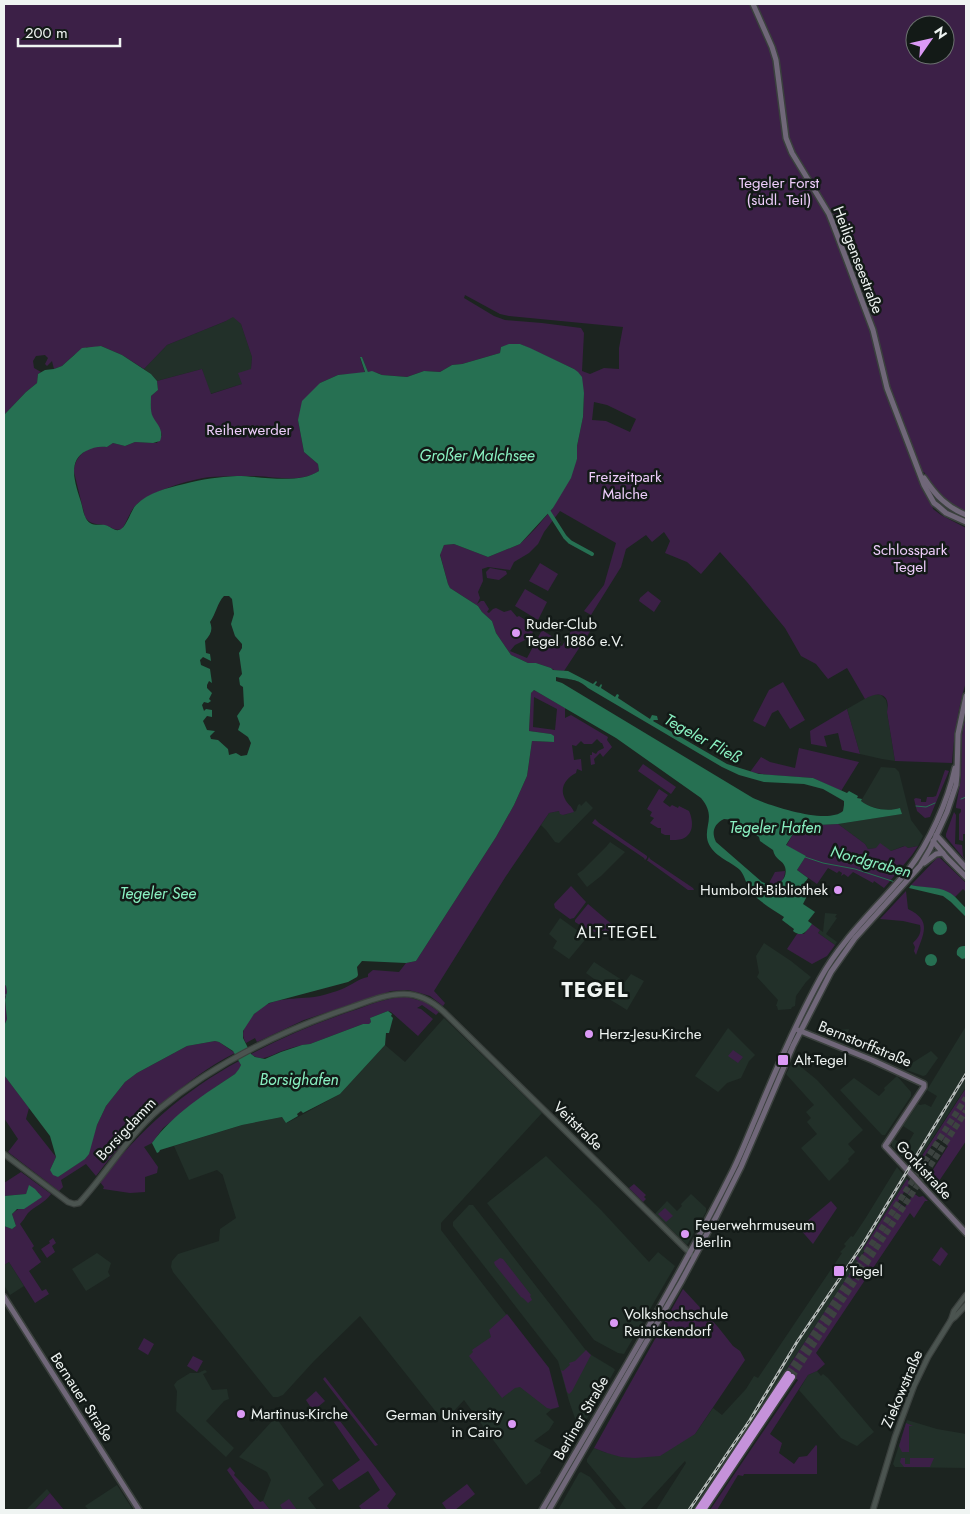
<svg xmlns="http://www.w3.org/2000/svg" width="970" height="1514" font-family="Jost,sans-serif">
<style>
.built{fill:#223029}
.green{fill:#3c2047;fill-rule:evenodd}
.water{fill:#267052;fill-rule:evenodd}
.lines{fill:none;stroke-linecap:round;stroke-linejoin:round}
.stream{stroke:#267052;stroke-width:1}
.canal{stroke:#267052;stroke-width:4}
.motorway-tunnel{stroke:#3c4340;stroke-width:6;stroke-dasharray:6 3;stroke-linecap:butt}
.tertiary-casing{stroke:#3a403d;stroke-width:7}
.secondary-casing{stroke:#3a403d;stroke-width:8}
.motorway-casing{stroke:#3a403d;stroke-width:9}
.tertiary{stroke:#4b5450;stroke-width:4.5}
.secondary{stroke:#706779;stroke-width:5}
.motorway{stroke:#c592da;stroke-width:6}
.rail-casing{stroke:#b5bbb9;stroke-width:3}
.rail{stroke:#131a17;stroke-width:1;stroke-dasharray:4;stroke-linecap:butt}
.poi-dot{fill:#db99f5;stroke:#131a17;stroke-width:2}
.labels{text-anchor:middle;stroke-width:5;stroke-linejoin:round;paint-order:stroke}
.park-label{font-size:15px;fill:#eecdfb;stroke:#131a17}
.street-label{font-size:15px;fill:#eff4f2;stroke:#131a17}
.poi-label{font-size:15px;fill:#eff4f2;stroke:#131a17;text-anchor:start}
.water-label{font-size:16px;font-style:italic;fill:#89f0c1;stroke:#131a17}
.neighbourhood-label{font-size:16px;letter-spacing:1px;fill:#eff4f2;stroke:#131a17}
.district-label{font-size:20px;font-weight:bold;letter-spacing:1px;fill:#eff4f2;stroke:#131a17}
</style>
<rect width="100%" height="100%" fill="#1c2420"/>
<g class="built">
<polygon points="233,316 241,324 252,357 251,369 242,384 210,394 202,369 157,381 151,374 144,369 167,345 226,321"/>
<polygon points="873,694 881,695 886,700 888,709 887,712 895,761 882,759 860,754 847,709"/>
<polygon points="881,767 895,768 899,772 911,820 923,836 918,846 908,848 904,846 891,851 876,848 868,849 865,844 838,824 901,814 900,809 893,810 880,809 866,805 861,801"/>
<polygon points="586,801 593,808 559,843 555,842 546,830 541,825 549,813 559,811 563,815 576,811 578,805 580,804 581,806"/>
<polygon points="610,842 625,852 601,876 587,887 577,874 583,870 606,847"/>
<polygon points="825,913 837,914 835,917 837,918 826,934 837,942 835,945 818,933 820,930 823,932"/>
<polygon points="560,918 578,931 589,935 569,959 553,948 557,941 549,934"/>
<polygon points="764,943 791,961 811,977 806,982 796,996 795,1006 792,1007 791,1009 778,1010 777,1006 776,1006 778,1000 757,977 759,973 756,956"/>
<polygon points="594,962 625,982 631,974 644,981 627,1010 601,994 605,987 586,973"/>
<polygon points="444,1018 542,1113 441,1223 441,1230 546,1366 557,1408 552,1409 546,1414 554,1422 549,1430 534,1441 553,1451 540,1471 541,1473 526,1485 464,1400 444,1422 360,1316 314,1361 283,1395 278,1397 273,1397 173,1272 171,1267 172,1261 178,1254 219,1241 220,1229 236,1218 223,1176 223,1175 217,1170 189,1180 174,1146 242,1125 282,1117 287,1123 340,1094 385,1045 405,1062"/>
<polygon points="966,1026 966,1087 913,1168 892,1146 892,1142 894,1139 906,1147 914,1133 903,1126 918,1104 920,1105 925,1104 931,1107 937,1096 927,1090"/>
<polygon points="728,1028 755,1055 749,1061 741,1078 727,1083 718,1092 695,1076"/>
<polygon points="849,1029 843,1044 835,1040 839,1030"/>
<polygon points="931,1051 938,1058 926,1075 923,1076 907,1070 909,1065"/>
<polygon points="795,1062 817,1080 863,1130 848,1144 855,1152 848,1159 849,1161 829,1181 801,1148 817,1134 807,1122 811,1118 806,1112 814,1105 786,1074 792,1063"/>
<polygon points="897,1076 911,1092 911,1096 885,1135 882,1135 840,1090 854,1078 879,1096 885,1090 884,1088"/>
<polygon points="546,1156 601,1210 649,1262 658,1252 675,1266 624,1354 618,1353 594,1340 487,1203"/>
<polygon points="897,1167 907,1179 863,1248 865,1250 860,1258 857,1257 855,1259 859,1261 785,1372 786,1373 693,1510 656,1510 686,1463 685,1461 640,1510 627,1510 587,1462 587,1459 594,1448 607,1453 695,1434 713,1408 722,1415 746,1389 754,1376 758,1378 842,1253 840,1252 846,1246 844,1244 845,1243 851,1236 853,1237 865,1219"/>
<polygon points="691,1194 706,1208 706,1212 687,1245 655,1214 667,1201 677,1211 682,1206 681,1204"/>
<polygon points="469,1205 473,1205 588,1353 613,1368 615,1370 581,1429 578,1427 569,1401 558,1361 453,1226 453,1222"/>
<polygon points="97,1253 111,1263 108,1272 110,1276 86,1291 72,1269"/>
<polygon points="9,1262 24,1286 10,1295 4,1285 4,1265"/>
<polygon points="205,1370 207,1372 203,1374 212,1390 227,1389 228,1395 229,1399 224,1401 206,1421 234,1448 226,1457 176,1411 177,1391 174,1385 177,1381 190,1373 198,1373"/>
<polygon points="817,1371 821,1376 823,1374 828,1378 874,1432 857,1446 841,1438 799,1390 808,1375"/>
<polygon points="274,1419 277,1419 324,1485 308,1498 317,1510 270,1510 263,1501 271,1480 267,1472 239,1457"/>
<polygon points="907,1420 937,1429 966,1434 966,1468 895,1467 893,1464"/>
<polygon points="581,1472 590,1477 617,1510 558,1510 579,1473"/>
<polygon points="117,1485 133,1510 89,1510 85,1506"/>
<polygon points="47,1489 50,1493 35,1509 35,1510 26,1510"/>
</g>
<g class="green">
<path d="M4 4H966V511L955 506 941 495 937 493 924 472 917 475 931 500 933 509 941 515 966 528V682C958 709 954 735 952 763L895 761 887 712C891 693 878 691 865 699L847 668 828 679 816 664 801 656 785 628 747 582 720 552 701 574 687 562 665 553 670 541 664 532 652 542 646 535 626 549 621 567 591 615 584 611 604 585 616 543 560 511 544 532 538 544 529 553 514 562 510 570 488 567 482 569 483 581 478 592 480 598 477 604 481 601H484L489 609 487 612 489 613 493 609 496 608 504 612 511 610 517 617 519 616 535 626 531 637 515 645 510 651 527 658 542 630 561 642 559 645 562 646 579 618 593 627 564 671 554 670 551 668 536 663H528L511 655 496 633 492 621 482 612 478 606 450 588 448 584 440 554 444 545 454 544 488 557 520 544 535 529 553 508 577 459V446L583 417 584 393 574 369 520 344 504 346 501 347 500 353 462 364 452 365 440 372 424 371 407 377 382 375 378 373 368 372 362 357 360 358 365 373 338 375 320 383 298 420 304 452 318 464 319 471C301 483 277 477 256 476 241 476 224 476 210 477 191 479 148 492 135 506 129 513 127 522 122 529 115 531 113 528 107 526 98 523 91 526 85 517L74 472C74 455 91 443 107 447L113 443 125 446 135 442 157 443 162 435C160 427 156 424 152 417 150 412 151 402 151 396L158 390 157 381 202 369 211 394 242 384 238 373 251 369 252 357 241 324 233 317 226 321 167 345 144 369 122 355 101 346 91 348 87 347 74 355 62 366 54 369 52 361 47 366 45 364 48 358 45 355 36 356 33 361 34 368 41 372 38 374 37 383 26 392 4 415ZM915 25H945V55H915ZM465 295 500 314 509 316 623 327 619 348V369L604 368 590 374 582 371 584 333 581 328 542 323 505 320 494 316 464 298ZM594 402 607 405 636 419 630 432 606 421 592 420Z"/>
<polygon points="540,563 558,574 548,591 529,581"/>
<polygon points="490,568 506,571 507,574 499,580 487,578 486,572"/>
<polygon points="525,589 547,602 538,620 515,606"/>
<polygon points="648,591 661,601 654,612 639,601 640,598"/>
<polygon points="783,682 805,720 790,729 778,710 772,713 765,727 753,721 769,690"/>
<path d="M534 690 565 708V718L571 715 608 737 607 740 612 747 603 757 600 753 594 759 595 764 591 765 590 755H592V752L596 754 598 751 604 748 602 743H601L597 739 592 744H584L581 741 576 746 572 745 574 760 581 759 582 771 577 769 576 773C566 778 559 788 565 799 567 804 572 806 574 812L563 815 560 814 559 811 549 813 506 876 434 991 445 1003 443 1006 430 996 420 993 408 990 391 991 304 1020 257 1042 255 1038 246 1043C241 1035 243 1029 248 1022 264 996 288 1000 314 997 322 996 329 993 337 991 348 988 357 979 368 977V974L373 970 399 972 406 963 416 961 496 837 514 805 527 776 532 741 554 742 551 734 529 731 531 693ZM534 697 557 709 555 730 533 727Z"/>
<polygon points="847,709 860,754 842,750 838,733 824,736 827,747 811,744 810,731"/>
<polygon points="966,713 966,834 963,834 963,841 959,840 959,814 961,812 961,809 956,808 956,806 961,779 962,735"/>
<polygon points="799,748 859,762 841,791 813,778 769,775 750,772 761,757 770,762 795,768"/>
<polygon points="643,764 676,787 671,794 638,771"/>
<polygon points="945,770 949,771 930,817 925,818 917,811 914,799 916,798 921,799 921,802 926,802 927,797 933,797 936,796"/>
<path d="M659 789 668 795 663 802 670 807 672 805 678 808 679 806 689 811C693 820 695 834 682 839 679 840 673 840 670 840V835H665L661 833V828H658L650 823 654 818 650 816 652 812 647 809Z"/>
<polygon points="954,812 956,815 955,844 962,845 963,856 965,860 946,837 946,834"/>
<polygon points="595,819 599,823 647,856 647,858 645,860 644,858 592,823"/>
<polygon points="838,824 865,844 868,849 876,848 880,843 891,851 905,846 908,848 918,846 912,855 884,888 874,881 873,883 853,872 848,877 844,874 841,876 842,873 839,871 837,873 828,868 817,884 797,870 806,856 786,846 798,826"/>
<polygon points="649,857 650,859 693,888 694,890 688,890 648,861 647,861"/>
<path d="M937 858H940L966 883V892L963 889 955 897C942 886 926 889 911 885Z"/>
<path d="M785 871C785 881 778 887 768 885L775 872Z"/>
<polygon points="571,886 586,902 574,918 570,919 555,908 554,904"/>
<path d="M906 891 908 909C933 921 923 934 916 955L914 951 915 947 913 943C918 938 922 933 920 925L903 921 880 919Z"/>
<path d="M588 904 621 932 619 936C603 936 589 931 575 922V920Z"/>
<polygon points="812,924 820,930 818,933 835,945 827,956 812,964 787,949 797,934 804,934"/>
<polygon points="4,984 6,986 7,992 5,1000 7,1019 4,1026"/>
<path d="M407 997 425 1002 439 1012 436 1015 422 1005 417 1008 421 1009 433 1019 418 1036 391 1012 388 1011 370 1018 371 1022 369 1024H363L310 1044C300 1045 291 1048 282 1051 271 1055 262 1063 251 1054 285 1036 321 1021 358 1009 374 1003 390 997 407 997Z"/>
<path d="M215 1041 219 1042 235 1053C182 1080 132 1129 96 1176L86 1164 61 1180 63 1187 59 1191 8 1152 18 1139 4 1118V1075L29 1108 26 1119 56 1157 50 1170 58 1177 86 1158 97 1125 106 1106 125 1082 137 1073 187 1046Z"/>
<polygon points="733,1050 743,1057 738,1063 728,1056"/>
<path d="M239 1061 241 1065 240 1069 235 1074 214 1088 163 1128 152 1143 144 1147 158 1167 157 1173 145 1177V1192L130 1193 103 1189 104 1187 100 1182C138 1131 185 1090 239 1061Z"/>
<polygon points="966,1088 966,1141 935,1187 935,1190 924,1179 925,1176 929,1176 948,1146 946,1145 948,1143 940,1138 935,1141 918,1166 920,1166 922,1176 914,1168"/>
<path d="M21 1172 51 1194C45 1203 35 1206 28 1213 25 1217 23 1221 20 1224L34 1246 32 1248 41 1262 29 1271 42 1291 46 1289 49 1294 35 1303 9 1262 4 1265V1226L12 1229 16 1226 12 1214 39 1193 29 1186 26 1194 4 1196V1183Z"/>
<path d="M907 1179 910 1182 908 1186 909 1190 919 1197 923 1196 928 1201H925L914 1218 910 1213 816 1353 825 1364 817 1371 808 1375 770 1434 782 1443 779 1453 794 1464 799 1457 807 1456 816 1445 817 1446V1467H809H817V1474H744L743 1476 738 1475 717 1510H710L798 1380 785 1372 858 1261 855 1259 857 1256 860 1258 865 1251 863 1249ZM904 1192 912 1196 905 1207 898 1202Z"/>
<polygon points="634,1184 646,1195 644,1197 646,1199 643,1202 629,1188"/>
<polygon points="831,1201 837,1208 813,1244 799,1228"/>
<polygon points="665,1208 673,1216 666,1222 658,1214"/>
<polygon points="53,1238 56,1243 52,1246 55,1252 47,1258 41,1249 50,1243 49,1241"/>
<polygon points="941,1247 948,1254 940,1266 932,1260"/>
<polygon points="500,1258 503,1259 531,1295 530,1296 532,1300 528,1303 523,1298 521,1297 495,1265 494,1262"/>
<polygon points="683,1289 718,1327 733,1346 740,1351 745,1360 695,1434 660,1456 635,1458 621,1457 607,1453 594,1448"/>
<polygon points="507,1314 549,1368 559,1407 551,1409 547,1408 520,1387 515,1388 502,1398 469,1356 473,1352 472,1350 491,1337 489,1330"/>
<polygon points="144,1338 154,1344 148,1355 138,1349"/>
<polygon points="586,1350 591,1355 572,1391 569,1394 567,1392 561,1370 563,1371 570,1365 569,1363 575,1361"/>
<polygon points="193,1356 203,1361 197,1372 187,1366"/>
<polygon points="325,1377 378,1445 375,1446 323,1379"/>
<polygon points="316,1391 325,1401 313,1411 306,1400"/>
<polygon points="333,1412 396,1494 387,1506 390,1510 362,1510 359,1506 380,1490 368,1471 339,1490 332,1480 360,1460 329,1415"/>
<polygon points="906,1423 913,1426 909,1426 909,1452 902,1452 899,1446"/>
<polygon points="901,1458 905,1458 905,1464 910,1464 910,1458 934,1458 930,1467 904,1467 900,1462"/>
<polygon points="230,1467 235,1473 234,1475 260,1502 263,1501 270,1510 255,1510 227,1470"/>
<polygon points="467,1484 475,1494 455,1510 447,1510 442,1503"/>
<polygon points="50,1493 64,1510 35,1510 35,1509"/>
<polygon points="289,1499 297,1510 283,1510 280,1505"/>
</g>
<g class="water">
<path d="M509 344H520L530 348 574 369 578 372 582 377 584 393 583 417 577 446V459L571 478 553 508 520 544 488 557 454 544 444 545 440 555 448 584 450 588 478 606 482 612 492 621 496 633 511 655 528 663H536L551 668 553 670 568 671 593 684 596 681 597 682 595 685 599 687 601 684 602 685 601 688 615 697 617 694 619 695 618 698 650 719 652 715 657 716 658 720H654L653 721 727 764 759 774 813 778 847 793 849 791 858 796 857 798 862 799 861 801C871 809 888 812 900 808L902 814 838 824 798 826 786 845 806 856 797 870 808 878 800 890 807 896 803 904 815 912 808 921 812 924C806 932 802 938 793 931L794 929 782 920 784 917C774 910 761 903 753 894 746 887 746 877 740 870 730 861 713 856 708 842 703 826 717 817 701 798L616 738 534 690 531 693 529 731 551 734 554 736V742L532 741 527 776 514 805 496 837 416 961 406 963 362 961 357 967 358 975 357 977 348 982 269 1003 254 1014 243 1031V1038L251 1054 255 1057 265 1059 281 1052 302 1045 310 1044 363 1024H369L371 1022 370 1018 388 1011 392 1014 391 1016 393 1018 389 1033H386L385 1045 340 1094 303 1113 301 1111 297 1114 298 1116 286 1123 282 1117 242 1125 160 1150 159 1152 157 1153 152 1143C174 1113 205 1094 235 1074L239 1069 241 1065 233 1051 219 1042 215 1041 187 1046 137 1073 125 1082 106 1106 97 1125 89 1154 85 1159 58 1177 53 1175 50 1170 56 1157 50 1136 4 1075V1026L7 1019 5 1000 7 992 6 986 4 984V415L26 392 37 383 38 374 45 370 54 369 62 366 82 348 101 346 122 355 151 374 157 381 158 390 151 396C151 403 150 412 153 417 158 426 164 430 160 441L153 443 135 442 125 446 113 443 107 447C100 446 93 447 86 451 66 461 76 486 81 502 83 509 84 519 90 523 95 526 100 524 105 525 110 526 114 531 119 530 126 529 131 510 136 505 149 492 167 488 184 484 203 479 218 477 237 476 261 476 298 485 319 471L318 464 304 452 298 420 302 401 320 383 338 375 365 372 360 357H362L368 372 372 371 382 375 407 377 424 371 440 372 452 365 462 364 500 353 501 347ZM224 596H229L232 599 234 614 231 624 235 636 242 644V648L239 653 242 674 239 678 240 685 243 687 244 706 237 716 240 724 238 730 248 737 251 743 247 755 241 756 236 753 229 755 228 749 218 740 211 739 210 736 215 731 207 730 203 721 207 716 212 717V710L206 709 204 711 202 705 204 702 208 703 211 701 209 699 212 693 207 688V685L209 681 212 683 210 669 201 665 200 660 203 657 211 661 210 654 206 653 205 641C211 634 213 630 210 622 216 614 217 603 224 596ZM556 677C570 680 577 678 588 688L722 767 739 775 764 782 804 784 823 789 844 801V805L843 811C828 825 770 806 753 798L562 683 556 681ZM724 819 734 820 759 837 760 841 773 850C775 860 783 860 785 867 788 877 781 884 772 886L762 882 716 842C711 832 714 824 724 819Z"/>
<path d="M911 885C923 888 937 886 948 892 955 895 960 903 966 908V917L951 902 943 896 909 888Z"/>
<circle cx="940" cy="928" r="7"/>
<path d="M964 946H966V958L962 959 957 955C956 950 958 946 964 946Z"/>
<circle cx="931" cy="960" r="6"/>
<polygon points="29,1185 35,1189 42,1197 24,1209 17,1209 12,1214 16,1226 12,1229 4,1226 4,1196 26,1194"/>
</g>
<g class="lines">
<g class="stream">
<polyline points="961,799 966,797"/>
<polyline points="916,806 926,807 935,803"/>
<polyline points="805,857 823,863 855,869 895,882"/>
<polyline points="4,995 7,995"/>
</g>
<polyline class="canal" points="549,512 565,537 570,542 592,554"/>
<g class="motorway-tunnel">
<polyline points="788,1374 966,1098"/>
<polyline points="792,1377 966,1111"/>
</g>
<defs>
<g id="tertiary">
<path d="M4 1154 68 1202 74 1204 79 1203C107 1173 127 1137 158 1110 215 1063 283 1030 352 1007 369 1001 386 994 404 994 420 994 432 1001 444 1012L694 1257"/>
<polyline points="951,1320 955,1317 966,1305"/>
<polyline points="873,1510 895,1437 914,1386 928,1357 951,1320 954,1311 966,1295"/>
</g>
<g id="secondary">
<polyline points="753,4 772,47 776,60 786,138 792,153 829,214 833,224 873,330 887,388 924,485 934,503 938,506 946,513 966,522"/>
<path d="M924 478C936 496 947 507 966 515"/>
<polyline points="936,835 966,868"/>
<polyline points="933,841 947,858 966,877"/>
<polyline points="924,863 936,854 943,853"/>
<polyline points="798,1030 872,1060 924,1084 924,1087 885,1146 966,1233"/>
<polyline points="4,1297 139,1510"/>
<path d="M542 1510C607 1398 675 1286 733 1170 742 1152 749 1133 757 1115 776 1069 796 1023 820 979 843 937 879 906 909 869 929 843 948 801 955 768"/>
<polyline points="549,1510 681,1282 717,1215 741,1167 793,1046 831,972 855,938 920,866 930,849 947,812 956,785 957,775 958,734 966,696"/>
</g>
<g id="motorway">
<polyline points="698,1510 788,1374"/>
<polyline points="703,1510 792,1377"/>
</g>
</defs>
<use href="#tertiary" class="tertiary-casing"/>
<use href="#secondary" class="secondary-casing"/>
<use href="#motorway" class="motorway-casing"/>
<use href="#tertiary" class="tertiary"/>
<use href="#secondary" class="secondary"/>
<use href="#motorway" class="motorway"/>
<defs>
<polyline id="rail" points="689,1510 750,1420 797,1342 863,1244 966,1074"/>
</defs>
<use href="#rail" class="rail-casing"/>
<use href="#rail" class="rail"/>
</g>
<g class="poi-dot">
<circle cx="516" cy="633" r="5"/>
<circle cx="838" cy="890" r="5"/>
<circle cx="589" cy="1034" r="5"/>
<rect x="777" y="1054" width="12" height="12" rx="2.5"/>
<circle cx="685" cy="1234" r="5"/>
<rect x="833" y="1265" width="12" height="12" rx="2.5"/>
<circle cx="614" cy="1323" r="5"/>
<circle cx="241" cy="1414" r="5"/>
<circle cx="512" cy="1424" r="5"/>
</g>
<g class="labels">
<g class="park-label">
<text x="779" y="188">Tegeler Forst<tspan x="779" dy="17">(südl. Teil)</tspan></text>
<text x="249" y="435">Reiherwerder</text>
<text x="625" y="482">Freizeitpark<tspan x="625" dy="17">Malche</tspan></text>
<text x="910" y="555">Schlosspark<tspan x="910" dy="17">Tegel</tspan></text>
</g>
<g class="street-label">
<text transform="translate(858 260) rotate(69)" y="5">Heiligenseestraße</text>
<text transform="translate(865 1044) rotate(22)" y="5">Bernstorffstraße</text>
<text transform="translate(578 1126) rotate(44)" y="5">Veitstraße</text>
<text transform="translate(126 1129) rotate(-47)" y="5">Borsigdamm</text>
<text transform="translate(924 1170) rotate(47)" y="5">Gorkistraße</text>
<text transform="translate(902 1389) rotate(-67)" y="5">Ziekowstraße</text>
<text transform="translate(82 1397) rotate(57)" y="5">Bernauer Straße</text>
<text transform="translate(581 1418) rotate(-60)" y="5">Berliner Straße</text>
</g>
<g class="poi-label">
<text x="526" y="629">Ruder-Club<tspan x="526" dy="17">Tegel 1886 e.V.</tspan></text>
<text x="828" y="895" text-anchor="end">Humboldt-Bibliothek</text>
<text x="599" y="1039">Herz-Jesu-Kirche</text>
<text x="794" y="1065">Alt-Tegel</text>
<text x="695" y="1230">Feuerwehrmuseum<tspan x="695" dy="17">Berlin</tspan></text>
<text x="850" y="1276">Tegel</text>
<text x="624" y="1319">Volkshochschule<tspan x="624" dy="17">Reinickendorf</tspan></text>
<text x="251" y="1419">Martinus-Kirche</text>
<text x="502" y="1420" text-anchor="end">German University<tspan x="502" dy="17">in Cairo</tspan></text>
</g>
<g class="water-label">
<text x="477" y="461">Großer Malchsee</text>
<text transform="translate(703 738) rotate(29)" y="6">Tegeler Fließ</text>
<text x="775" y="833">Tegeler Hafen</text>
<text transform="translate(871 861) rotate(15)" y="6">Nordgraben</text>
<text x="158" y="899">Tegeler See</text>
<text x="299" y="1085">Borsighafen</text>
</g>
<g class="neighbourhood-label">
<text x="617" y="938">ALT-TEGEL</text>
</g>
<g class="district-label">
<text x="595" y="997">TEGEL</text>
</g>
</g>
<rect width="970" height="1514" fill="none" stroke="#eff4f2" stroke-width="10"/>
<g transform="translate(930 40) rotate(56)"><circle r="24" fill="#131a17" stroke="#6b716f"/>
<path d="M0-4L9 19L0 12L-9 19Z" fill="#db99f5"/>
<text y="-8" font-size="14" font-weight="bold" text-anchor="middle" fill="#eff4f2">N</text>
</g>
<path d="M18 38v8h102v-8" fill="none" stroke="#eff4f2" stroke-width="2.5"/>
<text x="25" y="38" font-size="15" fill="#eff4f2" stroke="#131a17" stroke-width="4" paint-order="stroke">200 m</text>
</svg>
